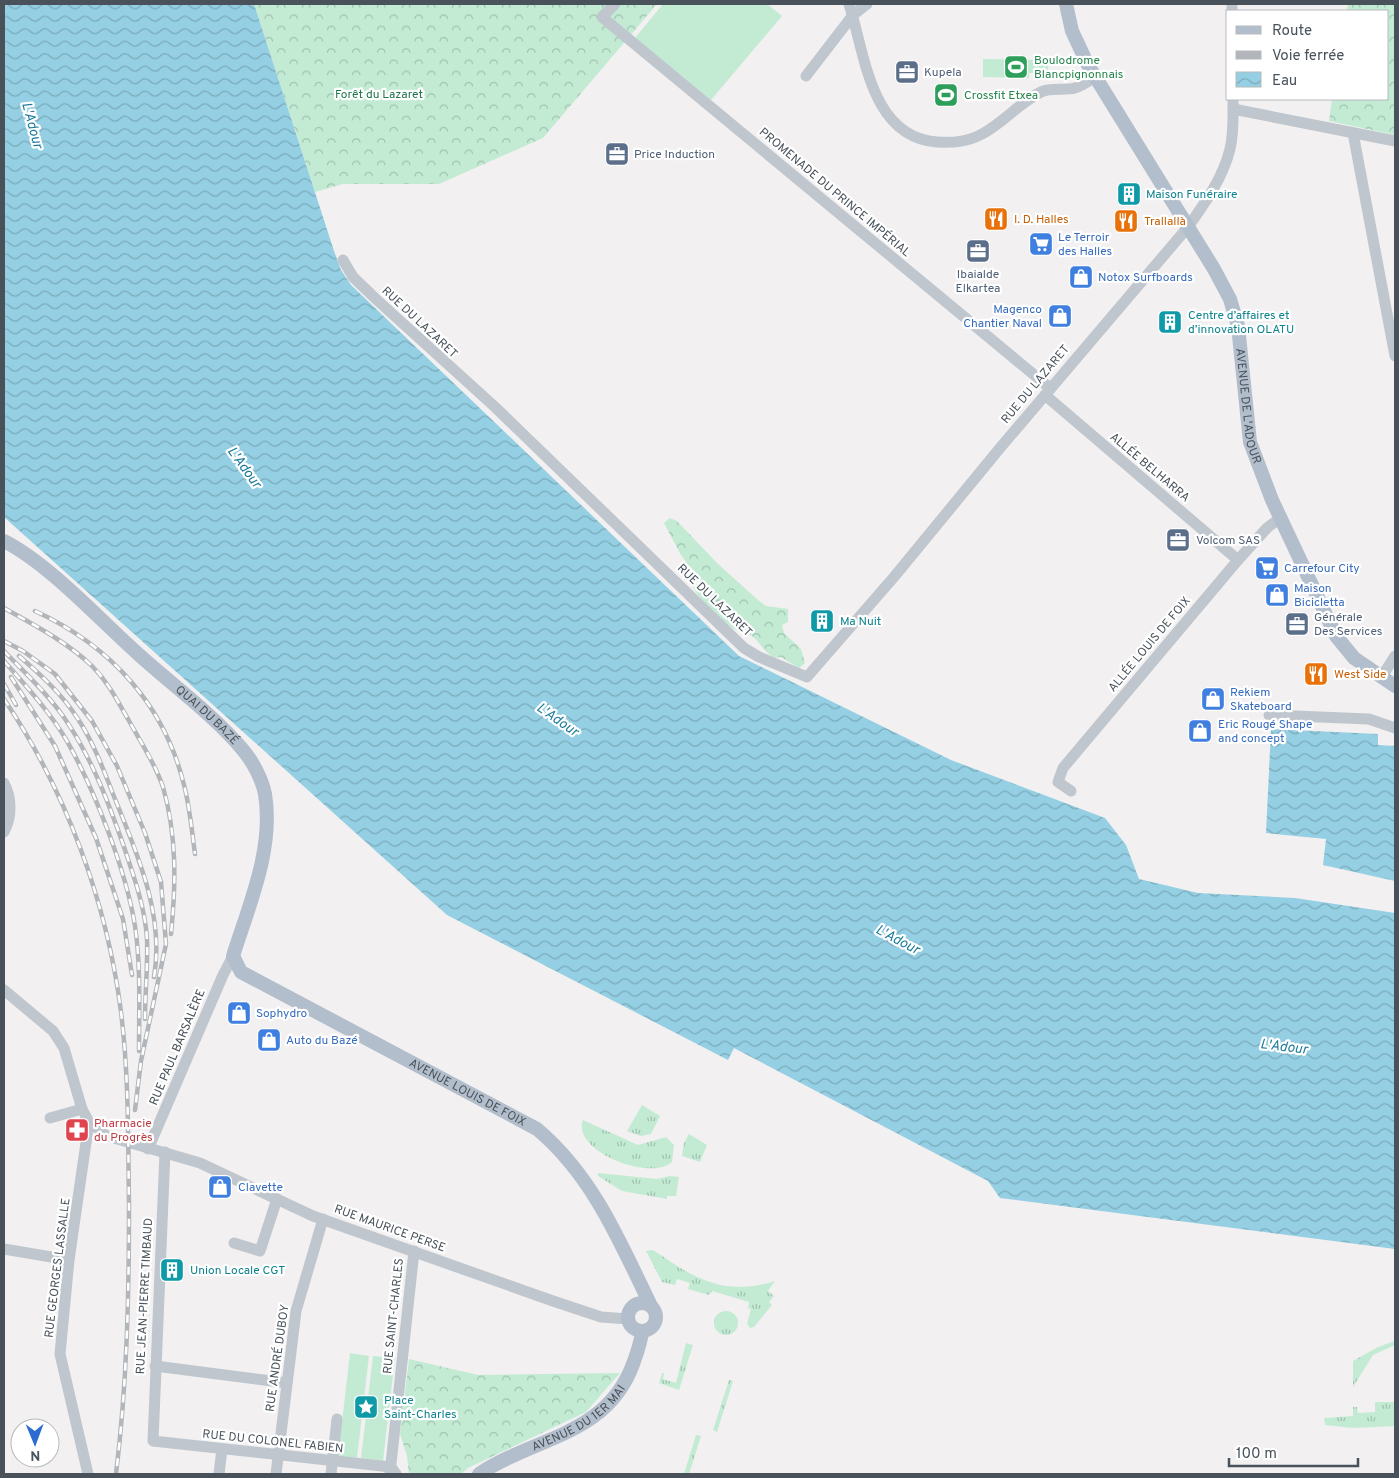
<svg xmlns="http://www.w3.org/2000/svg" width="1399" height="1478" font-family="Overpass,sans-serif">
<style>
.grass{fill:url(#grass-tufts)}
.forest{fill:url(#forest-crowns)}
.garden{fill:#c3ebd4}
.water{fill:url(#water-waves)}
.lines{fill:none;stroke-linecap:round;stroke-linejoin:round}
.minor{stroke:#bfc6cd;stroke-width:11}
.major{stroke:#b2becb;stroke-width:14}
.rail-casing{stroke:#b2b5b9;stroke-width:4.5}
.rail{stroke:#fff;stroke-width:2.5;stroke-dasharray:8;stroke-linecap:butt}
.labels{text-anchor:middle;stroke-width:4.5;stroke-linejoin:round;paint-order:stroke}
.leisure-label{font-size:12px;fill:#27864d;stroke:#fff;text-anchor:start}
.service-label{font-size:12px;fill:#4e5e75;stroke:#fff;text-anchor:start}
.park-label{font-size:12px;fill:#21764f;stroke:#fff}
.street-label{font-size:12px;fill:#49525b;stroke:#fff}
.culture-label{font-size:12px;fill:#0d838f;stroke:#fff;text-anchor:start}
.food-label{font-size:12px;fill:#c56008;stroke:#fff;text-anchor:start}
.shop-label{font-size:12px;fill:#366cbe;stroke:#fff;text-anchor:start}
.health-label{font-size:12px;fill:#be3a42;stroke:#fff;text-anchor:start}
.water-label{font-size:14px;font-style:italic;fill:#1b7b9c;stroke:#fff}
</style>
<defs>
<pattern id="grass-tufts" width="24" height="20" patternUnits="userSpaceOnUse" patternTransform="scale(1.25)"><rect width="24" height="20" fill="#c3ebd4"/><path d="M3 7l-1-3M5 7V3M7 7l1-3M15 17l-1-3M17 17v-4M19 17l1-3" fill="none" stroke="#a0c1af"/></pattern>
<pattern id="forest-crowns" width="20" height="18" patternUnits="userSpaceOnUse" patternTransform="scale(1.25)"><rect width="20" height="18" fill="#c3ebd4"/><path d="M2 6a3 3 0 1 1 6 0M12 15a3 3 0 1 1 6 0" fill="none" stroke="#a0c1af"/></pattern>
<pattern id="water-waves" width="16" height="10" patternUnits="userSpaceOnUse" patternTransform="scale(1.25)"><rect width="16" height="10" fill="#94cfe3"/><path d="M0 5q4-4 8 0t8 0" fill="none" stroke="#7babbb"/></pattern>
</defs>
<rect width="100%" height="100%" fill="#f2f0f0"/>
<g class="grass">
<polygon points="642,1105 660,1116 651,1134 641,1136 627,1131"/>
<path d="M583 1120 638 1145 666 1137 674 1145 672 1162C651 1182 571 1151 583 1120Z"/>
<polygon points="689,1134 707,1145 700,1162 682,1156 684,1143"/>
<polygon points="598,1173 657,1179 670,1176 679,1177 676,1196 667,1196 667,1199 622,1191 598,1176"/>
<path d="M653 1250C694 1278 723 1297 775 1281L768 1291 774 1296 769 1302 772 1305 754 1327 750 1328 747 1324 751 1309 748 1308 749 1302 712 1291 709 1295 688 1289 690 1283 677 1279 675 1285 662 1282 646 1251Z"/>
<circle cx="726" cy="1323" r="12"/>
<polygon points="1395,1341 1395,1345 1373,1355 1353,1387 1353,1361 1378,1347"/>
<polygon points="686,1343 693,1345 679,1390 659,1383 662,1373 664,1373 663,1379 676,1383"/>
<polygon points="729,1380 733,1381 717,1432 713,1430"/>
<polygon points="1375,1402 1395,1402 1395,1426 1353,1428 1325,1425 1324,1418 1353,1416 1353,1407 1357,1407 1358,1413 1375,1412"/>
<polygon points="696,1435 701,1436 689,1474 684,1474"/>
</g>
<g class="forest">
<polygon points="254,4 657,4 543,138 439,184 343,184 315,192"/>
<polygon points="1348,4 1395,4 1395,135 1329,121 1332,99 1388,99 1388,11 1347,11"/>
<path d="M670 518 677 521 717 563 758 600 766 606 788 609V622L782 625 784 633 801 649 805 663 799 668 781 657 774 658C765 652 760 643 752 636 747 632 739 632 734 629 715 616 694 594 685 573L700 590 708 592 681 555 664 523Z"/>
<polygon points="409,1359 478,1375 620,1373 586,1412 468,1468 461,1474 409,1474 407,1456 400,1434"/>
</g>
<g class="garden">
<polygon points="663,4 767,4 782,16 711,100 635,38"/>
<polygon points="983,59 1048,60 1048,73 1029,73 1029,78 983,77"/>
<polygon points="350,1353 369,1356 357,1458 338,1456"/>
<polygon points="373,1356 395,1358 383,1461 361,1458"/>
</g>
<g class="water">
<polygon points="4,4 254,4 334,251 341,270 351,285 739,656 951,760 1105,818 1126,845 1139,879 1198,893 1295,898 1395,913 1395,1249 1000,1198 988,1181 734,1048 728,1060 447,915 4,517"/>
<polygon points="1271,729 1378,734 1378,745 1395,746 1395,881 1323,865 1326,839 1266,833"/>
</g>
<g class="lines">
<g class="minor">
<polyline points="615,4 602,17 1050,388"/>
<path d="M849 4C865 53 870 137 937 142 953 143 967 142 982 134 1003 123 1019 103 1041 92 1051 87 1064 91 1075 88 1082 86 1089 81 1095 77"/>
<polyline points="1232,4 1232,11"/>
<polyline points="806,76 853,15 867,4"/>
<polyline points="1233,109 1395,141"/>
<polyline points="1353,133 1395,356"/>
<path d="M343 260 353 277 377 300 495 407 744 648 759 657 807 677 894 577 1000 448 1188 227C1205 203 1223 178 1230 149 1234 133 1233 115 1233 99"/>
<polyline points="1045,395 1238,560"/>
<polyline points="1381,678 1395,656"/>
<polyline points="1269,715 1369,719 1395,728"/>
<path d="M4 783C12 798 12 817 4 832"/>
<polyline points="1071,791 1058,782 1063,768 1238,560 1267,528 1280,518"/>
<polyline points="4,990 53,1031 64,1048 82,1109 89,1122 107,1136 200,1163 313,1216 553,1301 601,1317 628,1319"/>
<polyline points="50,1118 82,1109"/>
<polyline points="148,1149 223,975 233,956"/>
<polyline points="165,1152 153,1441 391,1467 396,1474"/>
<polyline points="234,1243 260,1251 277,1199"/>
<polyline points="4,1249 69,1260"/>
<polyline points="155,1366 287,1383"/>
<polyline points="390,1473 414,1251"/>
<polyline points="88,1474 60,1354 69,1260 89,1122"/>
<polyline points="219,1474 222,1449"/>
<polyline points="276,1474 296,1311 323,1219"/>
<polyline points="331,1474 337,1419"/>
</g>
<g class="major">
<path id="s1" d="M1066 4 1072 31 1088 65 1214 269 1230 299 1238 326 1250 442 1272 500 1336 636 1354 658 1395 686"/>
<path id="s2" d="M4 541C49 564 98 618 137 653 170 683 215 716 243 750 253 762 262 779 265 794 274 849 249 905 233 956L241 972 537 1129C593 1176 620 1242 651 1306"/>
<circle cx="642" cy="1317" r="14"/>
<path id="s3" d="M479 1474C534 1437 607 1436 633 1364 637 1353 641 1343 642 1331"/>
</g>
<defs>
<g id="rail">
<path d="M4 608C34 625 67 642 92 666 108 682 117 700 128 719 140 741 155 763 163 787 177 836 176 884 171 934"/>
<path d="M35 611C111 646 166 706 185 789 190 810 192 832 195 854"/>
<polyline points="4,641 23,651 55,674 92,721 117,766 145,833 161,882 166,944 141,1061 135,1110"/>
<path d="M4 651C24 672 46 692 63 716 91 756 108 801 124 847 134 877 145 907 147 939 148 965 145 993 145 1019"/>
<path d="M19 656C41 675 62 694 78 719 93 742 103 768 113 794 136 851 165 914 154 977"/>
<path d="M4 661C26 686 50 712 67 741 95 791 126 870 135 926 141 966 139 1010 139 1051"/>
<polyline points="11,677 55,746 96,838 123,919 132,975"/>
<polyline points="4,684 16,705"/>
<path d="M4 699C66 791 107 902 121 1012 129 1076 128 1141 129 1205 129 1296 127 1384 116 1474"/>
</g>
</defs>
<use href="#rail" class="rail-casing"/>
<use href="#rail" class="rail"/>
</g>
<defs>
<symbol id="stadium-square" viewBox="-11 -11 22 22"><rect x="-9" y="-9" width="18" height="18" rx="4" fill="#2e9e5b" stroke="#fff"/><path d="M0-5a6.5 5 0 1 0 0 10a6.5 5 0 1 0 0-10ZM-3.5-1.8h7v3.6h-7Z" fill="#fff"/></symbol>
<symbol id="office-square" viewBox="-11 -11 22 22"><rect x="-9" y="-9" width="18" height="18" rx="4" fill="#5c6f8a" stroke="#fff"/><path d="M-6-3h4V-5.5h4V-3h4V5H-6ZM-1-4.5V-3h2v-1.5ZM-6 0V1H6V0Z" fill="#fff"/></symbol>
<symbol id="building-square" viewBox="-11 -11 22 22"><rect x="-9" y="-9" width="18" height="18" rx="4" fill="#0f9aa8" stroke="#fff"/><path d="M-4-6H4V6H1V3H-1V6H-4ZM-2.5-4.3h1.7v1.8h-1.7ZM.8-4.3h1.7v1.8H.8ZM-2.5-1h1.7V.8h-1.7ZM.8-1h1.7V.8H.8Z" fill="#fff"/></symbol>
<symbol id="restaurant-square" viewBox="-11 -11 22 22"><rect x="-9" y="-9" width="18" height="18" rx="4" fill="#e8710a" stroke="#fff"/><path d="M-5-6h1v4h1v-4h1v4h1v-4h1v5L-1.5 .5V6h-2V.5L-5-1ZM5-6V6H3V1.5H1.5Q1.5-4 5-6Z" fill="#fff"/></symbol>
<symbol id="supermarket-square" viewBox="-11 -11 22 22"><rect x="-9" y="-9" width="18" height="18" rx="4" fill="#3f7fe0" stroke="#fff"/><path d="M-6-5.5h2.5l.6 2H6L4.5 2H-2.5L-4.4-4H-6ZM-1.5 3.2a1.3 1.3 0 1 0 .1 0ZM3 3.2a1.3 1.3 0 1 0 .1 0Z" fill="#fff"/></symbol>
<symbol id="shop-square" viewBox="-11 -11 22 22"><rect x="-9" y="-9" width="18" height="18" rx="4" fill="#3f7fe0" stroke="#fff"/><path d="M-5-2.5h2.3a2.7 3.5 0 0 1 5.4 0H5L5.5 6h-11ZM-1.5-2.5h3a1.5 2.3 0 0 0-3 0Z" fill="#fff"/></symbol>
<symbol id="pharmacy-square" viewBox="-11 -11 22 22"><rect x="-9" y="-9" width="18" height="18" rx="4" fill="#e0444e" stroke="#fff"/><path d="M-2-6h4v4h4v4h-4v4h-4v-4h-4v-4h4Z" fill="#fff"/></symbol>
<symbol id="sight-square" viewBox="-11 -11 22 22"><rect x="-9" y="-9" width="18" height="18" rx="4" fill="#0f9aa8" stroke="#fff"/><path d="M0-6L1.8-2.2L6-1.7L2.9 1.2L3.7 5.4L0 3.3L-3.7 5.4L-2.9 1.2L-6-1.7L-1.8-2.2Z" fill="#fff"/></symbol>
</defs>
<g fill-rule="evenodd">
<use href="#stadium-square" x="1002" y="53" width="28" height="28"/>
<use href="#office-square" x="893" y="58" width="28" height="28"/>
<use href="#stadium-square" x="932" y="81" width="28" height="28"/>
<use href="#office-square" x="603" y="140" width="28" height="28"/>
<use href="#building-square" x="1115" y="180" width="28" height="28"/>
<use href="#restaurant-square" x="982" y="205" width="28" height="28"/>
<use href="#restaurant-square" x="1112" y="207" width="28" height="28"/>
<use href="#supermarket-square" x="1027" y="230" width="28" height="28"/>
<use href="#office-square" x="964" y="237" width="28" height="28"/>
<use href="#shop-square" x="1067" y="263" width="28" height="28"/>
<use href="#shop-square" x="1046" y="302" width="28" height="28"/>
<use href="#building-square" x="1156" y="308" width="28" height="28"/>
<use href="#office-square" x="1164" y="526" width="28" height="28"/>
<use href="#supermarket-square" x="1253" y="554" width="28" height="28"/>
<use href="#shop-square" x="1263" y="581" width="28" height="28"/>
<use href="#building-square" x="808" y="607" width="28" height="28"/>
<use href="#office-square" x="1283" y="610" width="28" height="28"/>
<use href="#restaurant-square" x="1302" y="660" width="28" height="28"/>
<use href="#shop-square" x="1199" y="685" width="28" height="28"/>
<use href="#shop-square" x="1186" y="717" width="28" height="28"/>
<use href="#shop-square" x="225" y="999" width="28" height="28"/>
<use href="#shop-square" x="255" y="1026" width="28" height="28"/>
<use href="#pharmacy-square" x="63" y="1116" width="28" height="28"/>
<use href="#shop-square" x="206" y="1173" width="28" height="28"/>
<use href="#building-square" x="158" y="1256" width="28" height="28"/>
<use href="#sight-square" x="352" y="1393" width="28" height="28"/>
</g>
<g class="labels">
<g class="leisure-label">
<text x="1034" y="64">Boulodrome<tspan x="1034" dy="14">Blancpignonnais</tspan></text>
<text x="964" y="99">Crossfit Etxea</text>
</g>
<g class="service-label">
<text x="924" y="76">Kupela</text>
<text x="634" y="158">Price Induction</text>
<text x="978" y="278" text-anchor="middle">Ibaialde<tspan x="978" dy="14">Elkartea</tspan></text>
<text x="1196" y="544">Volcom SAS</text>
<text x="1314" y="621">Générale<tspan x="1314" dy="14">Des Services</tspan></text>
</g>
<g class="park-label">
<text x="379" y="98">Forêt du Lazaret</text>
</g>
<g class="street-label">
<text transform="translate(835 192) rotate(40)" y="4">PROMENADE DU PRINCE IMPÉRIAL</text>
<text transform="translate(420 322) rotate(43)" y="4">RUE DU LAZARET</text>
<text transform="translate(1035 384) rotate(-50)" y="4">RUE DU LAZARET</text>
<text dy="4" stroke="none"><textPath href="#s1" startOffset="448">AVENUE DE L'ADOUR</textPath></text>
<text transform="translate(1150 467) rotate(40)" y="4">ALLÉE BELHARRA</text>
<text transform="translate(715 600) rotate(44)" y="4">RUE DU LAZARET</text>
<text transform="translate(1149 644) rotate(-50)" y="4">ALLÉE LOUIS DE FOIX</text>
<text dy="4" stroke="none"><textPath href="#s2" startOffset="268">QUAI DU BAZÉ</textPath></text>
<text transform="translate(177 1047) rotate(-67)" y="4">RUE PAUL BARSALÈRE</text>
<text dy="4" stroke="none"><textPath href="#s2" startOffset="809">AVENUE LOUIS DE FOIX</textPath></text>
<text transform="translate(390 1228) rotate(20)" y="4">RUE MAURICE PERSE</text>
<text transform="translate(57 1268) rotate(-83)" y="4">RUE GEORGES LASSALLE</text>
<text transform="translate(144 1296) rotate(-87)" y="4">RUE JEAN-PIERRE TIMBAUD</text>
<text transform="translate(393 1316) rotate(-84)" y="4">RUE SAINT-CHARLES</text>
<text transform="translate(277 1358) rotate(-82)" y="4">RUE ANDRÉ DUBOY</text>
<text dy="4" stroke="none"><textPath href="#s3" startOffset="115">AVENUE DU 1ER MAI</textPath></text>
<text transform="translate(273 1441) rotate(6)" y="4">RUE DU COLONEL FABIEN</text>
</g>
<g class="culture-label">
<text x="1146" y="198">Maison Funéraire</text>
<text x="1188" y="319">Centre d’affaires et<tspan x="1188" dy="14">d’innovation OLATU</tspan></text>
<text x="840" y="625">Ma Nuit</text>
<text x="190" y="1274">Union Locale CGT</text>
<text x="384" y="1404">Place<tspan x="384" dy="14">Saint-Charles</tspan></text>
</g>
<g class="food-label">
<text x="1014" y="223">I. D. Halles</text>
<text x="1144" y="225">Trallallà</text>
<text x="1334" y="678">West Side</text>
</g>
<g class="shop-label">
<text x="1058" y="241">Le Terroir<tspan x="1058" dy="14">des Halles</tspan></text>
<text x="1098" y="281">Notox Surfboards</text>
<text x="1042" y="313" text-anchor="end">Magenco<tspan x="1042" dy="14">Chantier Naval</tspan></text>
<text x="1284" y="572">Carrefour City</text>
<text x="1294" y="592">Maison<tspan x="1294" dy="14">Bicicletta</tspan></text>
<text x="1230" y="696">Rekiem<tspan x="1230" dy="14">Skateboard</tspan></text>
<text x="1218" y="728">Eric Rougé Shape<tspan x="1218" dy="14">and concept</tspan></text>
<text x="256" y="1017">Sophydro</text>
<text x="286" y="1044">Auto du Bazé</text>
<text x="238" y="1191">Clavette</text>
</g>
<g class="health-label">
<text x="94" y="1127">Pharmacie<tspan x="94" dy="14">du Progrès</tspan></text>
</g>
<g class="water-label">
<text transform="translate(33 125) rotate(75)" y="5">L'Adour</text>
<text transform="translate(245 467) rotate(54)" y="5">L'Adour</text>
<text transform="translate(558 719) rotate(35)" y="5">L'Adour</text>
<text transform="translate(898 939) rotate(28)" y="5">L'Adour</text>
<text transform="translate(1284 1046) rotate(7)" y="5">L'Adour</text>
</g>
</g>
<rect width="1399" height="1478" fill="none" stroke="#49525b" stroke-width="10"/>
<rect x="1226" y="10" width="162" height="90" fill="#ffffff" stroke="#b6babd"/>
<rect x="1236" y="26" width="25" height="8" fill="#b2becb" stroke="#b6babd"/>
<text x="1272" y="35" font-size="15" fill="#49525b">Route</text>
<rect x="1236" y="51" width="25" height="8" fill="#b2b5b9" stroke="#b6babd"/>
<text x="1272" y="60" font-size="15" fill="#49525b">Voie ferrée</text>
<rect x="1236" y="72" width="25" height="15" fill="url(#water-waves)" stroke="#b6babd"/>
<text x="1272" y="85" font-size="15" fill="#49525b">Eau</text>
<g transform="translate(35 1443) rotate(179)"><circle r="24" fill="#ffffff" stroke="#b6babd"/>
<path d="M0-4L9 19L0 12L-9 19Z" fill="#2c6cd0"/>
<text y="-8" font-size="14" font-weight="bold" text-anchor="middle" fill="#49525b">N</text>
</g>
<path d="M1229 1458v8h129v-8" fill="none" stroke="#49525b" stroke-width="2.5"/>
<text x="1236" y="1458" font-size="15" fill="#49525b" stroke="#ffffff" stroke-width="4" paint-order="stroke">100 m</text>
</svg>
